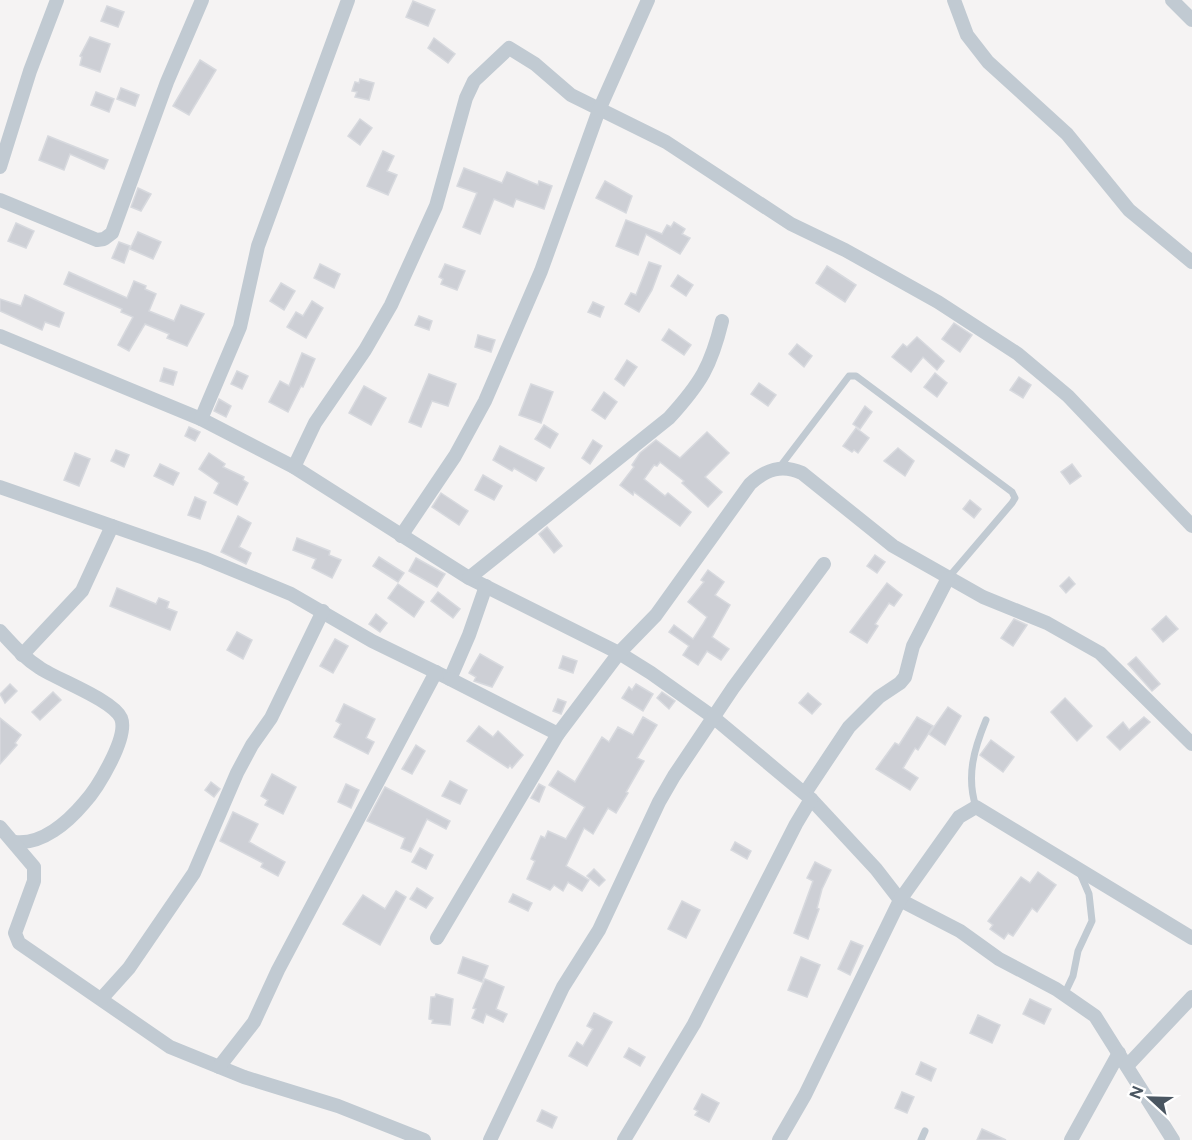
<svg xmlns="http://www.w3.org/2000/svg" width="1192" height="1140" font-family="Figtree,sans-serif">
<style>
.building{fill:#cdcfd5;stroke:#d7d9de;stroke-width:1.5}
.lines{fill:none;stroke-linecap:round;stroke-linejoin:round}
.service{stroke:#c1cad2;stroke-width:7}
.minor{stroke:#c1cad2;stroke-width:14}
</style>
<rect width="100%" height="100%" fill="#f5f3f3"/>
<g class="building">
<polygon points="413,1 435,10 428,26 406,17"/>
<polygon points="107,6 124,12 118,27 101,21"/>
<polygon points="90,37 110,44 100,72 80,65 82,57 80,56"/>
<polygon points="434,38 455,54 448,63 428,48"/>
<polygon points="200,60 216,70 189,115 173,106"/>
<polygon points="360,79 374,83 369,100 355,97 357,92 352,91 355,82 359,83"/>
<polygon points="121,88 139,95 135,106 117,99"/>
<polygon points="96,92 114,99 109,112 91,105"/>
<polygon points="360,119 372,128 360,145 348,136"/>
<polygon points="48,136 108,160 104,169 70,154 64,170 39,160"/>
<polygon points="383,151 394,156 387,171 397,175 388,195 367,186"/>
<polygon points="464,168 502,183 507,172 538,185 539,181 552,186 544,209 516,199 513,207 494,199 480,234 463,227 477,193 457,186"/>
<polygon points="605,181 632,196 626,213 596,198"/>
<polygon points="138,188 151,194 141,211 131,207"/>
<polygon points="626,220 662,234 667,225 671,227 674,222 685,229 682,234 690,238 680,254 646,234 638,255 616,246"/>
<polygon points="16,223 34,231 26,248 8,241"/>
<polygon points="138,232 161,242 153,259 130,249"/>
<polygon points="119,242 130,246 124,263 112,258"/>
<polygon points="649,262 661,266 652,290 639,312 625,304 631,293 636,295"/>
<polygon points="320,264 340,274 334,288 314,278"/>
<polygon points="445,264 465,271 457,290 441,284 443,279 439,277"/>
<polygon points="827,266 856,285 845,302 816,283"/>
<polygon points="69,272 127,298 134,281 146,286 145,289 156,294 149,311 174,321 181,305 204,314 187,346 167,338 169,334 145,324 129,351 118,345 133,317 121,312 122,309 64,284"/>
<polygon points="678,275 693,285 686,296 671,286"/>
<polygon points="281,283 295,291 284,310 270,301"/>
<polygon points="25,295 64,313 59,327 45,322 42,330 0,311 0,299 21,306"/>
<polygon points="312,301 323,308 306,338 287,327 296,312 303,316"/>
<polygon points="593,302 604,307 600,317 588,312"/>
<polygon points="419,316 432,321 429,330 415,325"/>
<polygon points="954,323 972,335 960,352 942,339"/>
<polygon points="669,329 691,345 684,355 662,340"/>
<polygon points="478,335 495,340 491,352 475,347"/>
<polygon points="917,337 944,361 937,370 923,357 911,372 892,357 903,344 907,347"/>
<polygon points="797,344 812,356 804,367 789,354"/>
<polygon points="302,353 315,359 303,387 301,386 288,412 269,402 280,381 289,386"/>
<polygon points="627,360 637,367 624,386 615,379"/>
<polygon points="164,368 177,372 173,385 160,381"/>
<polygon points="237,371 248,376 242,389 231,384"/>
<polygon points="935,373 947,383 937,397 924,387"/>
<polygon points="429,374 456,384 448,406 432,401 421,427 409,422"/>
<polygon points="1019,377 1031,385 1023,398 1010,390"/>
<polygon points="759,383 776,395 768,406 751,394"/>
<polygon points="531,384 553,392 541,423 519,415"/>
<polygon points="364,386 386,398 371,425 349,413"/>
<polygon points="604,392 617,402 605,419 592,410"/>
<polygon points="219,399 231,406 226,417 214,411"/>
<polygon points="865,406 872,412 860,429 853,424"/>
<polygon points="544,425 558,434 550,448 535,439"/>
<polygon points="189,427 200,432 195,441 185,436"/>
<polygon points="856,428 869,438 858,453 854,450 852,452 843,446"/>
<polygon points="707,432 729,453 705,477 722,492 708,507 682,483 684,481 660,462 657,466 654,465 644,479 665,496 668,493 691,512 680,526 634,492 633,495 620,485 634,467 632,465 640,453 656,440 680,458"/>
<polygon points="593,440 602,446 590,464 582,458"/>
<polygon points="500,446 544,468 536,481 514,468 512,471 493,460"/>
<polygon points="898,448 914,461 905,476 884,461"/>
<polygon points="116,450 129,455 124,467 111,461"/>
<polygon points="75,453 90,459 79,486 64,480"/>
<polygon points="209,453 225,464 223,467 244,477 243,480 248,483 237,505 214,493 219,483 199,469"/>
<polygon points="160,464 179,473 173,485 154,476"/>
<polygon points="1072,464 1081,476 1070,484 1061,472"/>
<polygon points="483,475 502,486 494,500 475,490"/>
<polygon points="441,493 468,511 459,525 432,507"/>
<polygon points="195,497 206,502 200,519 188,515"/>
<polygon points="970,500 981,509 974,518 963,509"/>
<polygon points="238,516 251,523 239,547 251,553 246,564 221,552"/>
<polygon points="547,527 562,546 554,553 539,534"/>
<polygon points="297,538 330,551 329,555 341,560 332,578 312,568 316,559 293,550"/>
<polygon points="875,555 885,562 877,573 867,566"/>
<polygon points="379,557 404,573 398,582 373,566"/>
<polygon points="416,558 445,574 437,587 409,571"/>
<polygon points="708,570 724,582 715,595 730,605 712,637 729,649 721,660 707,651 698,665 683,655 689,646 669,632 674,625 693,639 703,624 707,617 688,602 704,582 701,580"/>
<polygon points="1069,577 1075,584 1066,593 1060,586"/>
<polygon points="887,583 902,595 894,606 889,603 875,624 878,626 867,643 850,632"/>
<polygon points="398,584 424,602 414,617 388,598"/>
<polygon points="117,588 156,604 159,598 169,602 167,608 177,612 170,630 110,606"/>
<polygon points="438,592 460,609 453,618 431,601"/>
<polygon points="376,614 387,623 380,632 369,624"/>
<polygon points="1166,616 1178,629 1163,642 1152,629"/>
<polygon points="1014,619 1027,625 1013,646 1001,638"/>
<polygon points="237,632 252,640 243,659 227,650"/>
<polygon points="335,639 348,646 333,673 320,666"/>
<polygon points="480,654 503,667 492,687 474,681 476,677 469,673"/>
<polygon points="563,656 577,661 573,673 559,668"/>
<polygon points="1136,657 1160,684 1152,691 1128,664"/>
<polygon points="10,684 17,691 5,703 0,694"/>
<polygon points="636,684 653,694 643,711 622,698 629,687 632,690"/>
<polygon points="53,692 61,700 40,720 32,712"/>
<polygon points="662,692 675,701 669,709 657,698"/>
<polygon points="808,693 821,704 812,714 799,703"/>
<polygon points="1065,698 1092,726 1077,741 1051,712"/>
<polygon points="558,699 566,702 561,714 553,711"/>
<polygon points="344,704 375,719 366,738 374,742 368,754 334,737 341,724 336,721"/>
<polygon points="948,707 961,716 945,745 929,734"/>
<polygon points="643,717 657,725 637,758 644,761 626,792 628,793 616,813 608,808 593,834 584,828 566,866 589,880 582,891 568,882 563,891 554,885 550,890 527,879 535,861 531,859 541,836 545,838 548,831 566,839 585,807 549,785 558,771 575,782 602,737 609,742 618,727 633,735"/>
<polygon points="917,717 933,726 918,750 915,748 903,768 918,778 910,790 876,769 895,743 899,745"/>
<polygon points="1144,717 1150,722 1120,750 1107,737 1123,722 1129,730"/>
<polygon points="0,718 21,735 15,743 17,745 0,764"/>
<polygon points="479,726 493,737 498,731 523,755 512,768 510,765 508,768 467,741"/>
<polygon points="991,740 1014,757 1003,772 980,755"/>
<polygon points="416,745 425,751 412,774 402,769"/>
<polygon points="272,774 296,787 283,814 265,805 268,800 261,796"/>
<polygon points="450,781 467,790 460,804 442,796"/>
<polygon points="211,782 220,789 214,797 205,790"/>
<polygon points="346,784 359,790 351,808 338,802"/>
<polygon points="539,784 545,787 539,802 531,798"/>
<polygon points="385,787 450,821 446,829 427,819 411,852 401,848 405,838 367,821"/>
<polygon points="233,812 258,824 249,842 285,862 278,876 261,867 263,863 220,841"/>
<polygon points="735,842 751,851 747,859 731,850"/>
<polygon points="420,848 433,855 426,869 412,862"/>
<polygon points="815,862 831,870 822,889 817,908 819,909 808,939 794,933 813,881 807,878"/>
<polygon points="594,869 605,880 599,886 587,876"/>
<polygon points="1038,872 1056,885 1037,912 1032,908 1013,936 1008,933 1004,939 990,929 993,925 988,921 1021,877 1030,883"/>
<polygon points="417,888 433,898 426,908 410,899"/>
<polygon points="396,891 406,897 380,945 343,924 363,895 385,909"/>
<polygon points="513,894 532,903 528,911 509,902"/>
<polygon points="682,901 700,910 686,938 668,929"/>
<polygon points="851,941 863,946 850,975 838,969"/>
<polygon points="463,957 488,966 482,982 458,973"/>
<polygon points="801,957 820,965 807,997 788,990"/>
<polygon points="485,979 504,987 496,1009 507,1014 503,1022 486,1014 483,1023 472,1018 476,1009 473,1008"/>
<polygon points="436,994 453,999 450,1025 432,1023 433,1020 429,1019 431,997 435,997"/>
<polygon points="1030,999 1051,1009 1044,1024 1023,1014"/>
<polygon points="594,1013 612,1022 587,1066 569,1056 577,1042 583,1046 593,1029 587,1026"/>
<polygon points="978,1015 1000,1025 992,1043 970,1033"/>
<polygon points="629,1048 645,1057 640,1066 624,1057"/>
<polygon points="921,1062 936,1069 931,1081 916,1074"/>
<polygon points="902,1092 914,1097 907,1113 895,1108"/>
<polygon points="702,1094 719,1103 709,1122 695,1115 698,1111 694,1109"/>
<polygon points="542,1110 557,1117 552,1128 537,1121"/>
<polygon points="982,1129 1006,1140 977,1140"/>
</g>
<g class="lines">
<g class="service">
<polyline points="779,468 849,376 856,376 1012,492 1015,498 1012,503 948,578"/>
<path d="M976 807C966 776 974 749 986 720"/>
<polyline points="1064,995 1073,976 1078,951 1092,921 1089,894 1080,873"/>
<polyline points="921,1140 925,1131"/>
</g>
<g class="minor">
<polyline points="954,0 967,35 988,62 1067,134 1129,210 1192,262"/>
<polyline points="1172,0 1192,20"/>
<polyline points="0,167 30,71 57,0"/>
<polyline points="0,200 97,240 104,239 112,233 167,82 202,0"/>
<polyline points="0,336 201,419 294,467 469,578 619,653 651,673 713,717 811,799 876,869 900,900 960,931 999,959 1056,989 1095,1016 1173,1140"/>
<polyline points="201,419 240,327 258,246 348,0"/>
<polyline points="294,467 315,423 365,350 391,305 436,206 466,98 474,81 509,48 535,64 571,95 666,142 791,224 845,250 938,302 1018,354 1068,396 1192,526"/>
<polyline points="0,487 204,558 291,594 372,641 450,679 469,635 486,586"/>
<polyline points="401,536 455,456 485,401 541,271 599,110 648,0"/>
<path d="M469 578 669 418C701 383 711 366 722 321"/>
<path d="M0 631C12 644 24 658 40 668 58 680 113 700 121 718 129 737 97 789 84 803 68 822 42 845 15 842"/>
<polyline points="22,655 82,591 112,526"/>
<path d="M558 734 619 653 656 615 750 484C766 469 782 464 802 473L893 546 983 597 1047 623 1100 653 1192 744"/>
<polyline points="805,793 849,727 879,697 900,683 905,677 913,646 948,578"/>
<polyline points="0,827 34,867 34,881 15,933 19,943 170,1047 244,1077 338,1106 424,1140"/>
<polyline points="437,938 558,734 450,679"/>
<polyline points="102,998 129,968 194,873 237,773 252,745 271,718 323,611"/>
<polyline points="1127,1066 1192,997"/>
<polyline points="219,1067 254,1022 278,970 436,672"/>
<polyline points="490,1140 563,987 599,930 659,802 674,776 733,688 824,564"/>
<polyline points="624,1140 694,1024 796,824 811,799"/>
<polyline points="779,1140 805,1095 900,900 959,817 976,807 1192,938"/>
<polyline points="1071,1140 1119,1053"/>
</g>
</g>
<g transform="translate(1150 1098) rotate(292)" stroke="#ffffff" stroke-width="4.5" paint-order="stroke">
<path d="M0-4.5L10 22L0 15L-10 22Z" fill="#4a5661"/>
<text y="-9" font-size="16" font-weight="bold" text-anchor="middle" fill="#4a5661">N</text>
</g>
</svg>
